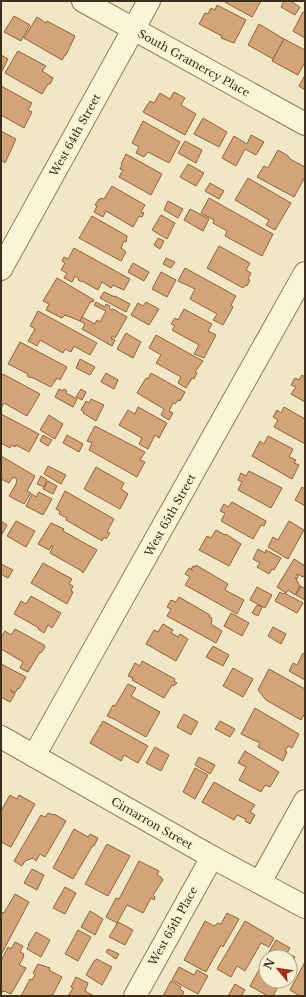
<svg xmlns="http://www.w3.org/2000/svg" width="306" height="997" font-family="'Libre Baskerville',serif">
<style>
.building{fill:#d3a477;stroke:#8f633c}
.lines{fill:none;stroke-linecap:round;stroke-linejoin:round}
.minor-casing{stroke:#8e7958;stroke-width:24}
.minor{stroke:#fbf4d8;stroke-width:22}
.labels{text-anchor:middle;stroke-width:3.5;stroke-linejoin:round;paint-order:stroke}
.street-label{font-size:11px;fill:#3d2f1e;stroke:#f8f1d4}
</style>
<rect width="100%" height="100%" fill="#f2e7c4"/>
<g class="building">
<polygon points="223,1 261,1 252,17"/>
<polygon points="284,1 290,1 300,7 295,15 281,7"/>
<polygon points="217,5 246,20 234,43 221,38 222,36 199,24 205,13 208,14 211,8 215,10"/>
<polygon points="303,12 305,13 305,38 293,31"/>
<polygon points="14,16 30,25 21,41 4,32"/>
<polygon points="37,17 46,23 47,21 75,36 66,55 65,55 62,60 24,38"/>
<polygon points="259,24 284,39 273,59 248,45"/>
<polygon points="284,39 305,50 305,62 298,75 272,61"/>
<polygon points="18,51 46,66 42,71 53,78 50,84 48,84 42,94 5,73"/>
<polygon points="1,55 8,59 1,73"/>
<polygon points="305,75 305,90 299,86"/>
<polygon points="1,86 32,103 28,110 32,112 24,128 1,115"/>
<polygon points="174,92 185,98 181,105 196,114 185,135 143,112 150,101 154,103 160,93 170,99"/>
<polygon points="203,118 227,132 219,147 194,134"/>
<polygon points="143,121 180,142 169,163 148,152 144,157 136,153 139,147 132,143"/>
<polygon points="1,131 16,139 5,163 1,160"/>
<polygon points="251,135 264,142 256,155 245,149 236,166 222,158 234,136 247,144"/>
<polygon points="185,141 202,150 196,163 178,153"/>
<polygon points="278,150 288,156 290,159 305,167 305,177 294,197 257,177 264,166 268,168"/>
<polygon points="126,154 162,174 151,195 119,177 123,170 120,169 122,165 121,164"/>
<polygon points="188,164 204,173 196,186 180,177"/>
<polygon points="248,178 291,203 275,230 266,225 269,220 235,200"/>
<polygon points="210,183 224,191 219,199 205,191"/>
<polygon points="112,186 145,205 141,212 144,213 142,217 139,216 133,227 106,211 103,217 94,212 97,206 95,205 99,199 100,200 101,198 104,199"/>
<polygon points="209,198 273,234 262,256 225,236 227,231 213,223 214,220 201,213"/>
<polygon points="168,201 183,209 178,218 164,210"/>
<polygon points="190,209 209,219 203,231 184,220"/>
<polygon points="161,215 175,223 167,239 152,230"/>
<polygon points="92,216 127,236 126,242 124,241 121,248 126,252 121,261 79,238"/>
<polygon points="158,238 164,241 160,249 154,245"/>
<polygon points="219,246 250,263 246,270 251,273 248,279 250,280 247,286 245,285 243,288 207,268"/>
<polygon points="74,248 130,279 124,290 113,285 111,288 102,282 98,290 82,281 82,282 78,280 79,279 75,276 72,282 64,278 67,273 61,270 65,263 62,261 64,257 68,259"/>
<polygon points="166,258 175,262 171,268 163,264"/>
<polygon points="133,263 149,272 144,281 128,272"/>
<polygon points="185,268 236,296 231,305 233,307 223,325 213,320 217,314 190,299 195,289 178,281"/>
<polygon points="161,272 176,280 167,297 152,289"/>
<polygon points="57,278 94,300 93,302 91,301 80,321 65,315 62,318 46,310 49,304 43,301"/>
<polygon points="104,292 115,297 115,296 130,304 126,312 100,298"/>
<polygon points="96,302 105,307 106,304 110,306 109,308 112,310 113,309 127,317 115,338 112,336 111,338 115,340 112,346 82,329 85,324 80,321 82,317 95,324 97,320 100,322 106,311 94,305"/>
<polygon points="146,302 159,309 149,325 131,315 138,303 143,306"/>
<polygon points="184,309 212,324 208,331 216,335 204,358 194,354 199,345 172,330 175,326 171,324 175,318 178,320"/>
<polygon points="38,311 97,343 90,355 74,346 71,352 65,349 63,353 40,340 37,346 28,341 35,329 30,326"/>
<polygon points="126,333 141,342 133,358 117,349"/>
<polygon points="156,335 203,361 195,372 197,373 194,379 192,378 186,388 178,383 181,377 156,363 161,355 149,348"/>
<polygon points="20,342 67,367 60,380 57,378 51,387 31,377 30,378 27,376 28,374 8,364"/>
<polygon points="80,359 95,367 90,375 76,368"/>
<polygon points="106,373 118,380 114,389 101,382"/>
<polygon points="151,373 185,392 180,401 178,400 175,404 173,403 169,411 173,413 169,420 161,415 164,409 137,393 146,378 148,379"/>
<polygon points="3,374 40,394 27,416 4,403 1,408 1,377"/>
<polygon points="302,375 305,377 305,402 291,394 296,387 291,385 295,378 299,380"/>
<polygon points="59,389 63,391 64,389 67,391 66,393 77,399 73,407 55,397"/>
<polygon points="81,389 86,392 82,400 76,397"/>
<polygon points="91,399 104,405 96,421 83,413 84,412 81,410 86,401 89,403"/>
<polygon points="138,407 167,423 159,438 155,435 148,449 139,444 142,438 119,425 128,410 135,414"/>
<polygon points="284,407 305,419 305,444 274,427 278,420 273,417 277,410 281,413"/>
<polygon points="1,414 39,434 29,452 16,445 15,447 11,445 10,448 1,443"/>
<polygon points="49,415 63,424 55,439 40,430"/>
<polygon points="95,426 145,452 140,460 145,462 137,477 89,450 92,443 87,441"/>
<polygon points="43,435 52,440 48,446 40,441"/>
<polygon points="67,435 83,444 79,452 63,443"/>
<polygon points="268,436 293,449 289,457 296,460 294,463 299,465 292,479 252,456 260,441 264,444"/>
<polygon points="1,456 35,476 27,491 31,493 24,504 9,496 16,484 17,479 13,477 9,483 1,479"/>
<polygon points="48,466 66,475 61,484 44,474"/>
<polygon points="96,467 124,483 121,489 128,494 120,509 84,489"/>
<polygon points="249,471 282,488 271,508 238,490 242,482 238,480 241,473 246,476"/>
<polygon points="41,476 47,480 44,487 37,484"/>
<polygon points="48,481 57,486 53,494 43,489"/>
<polygon points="302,487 305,489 305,506 295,500"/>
<polygon points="65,491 114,519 107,532 110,533 106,539 104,537 102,541 66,520 67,518 59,514 60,511 56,509"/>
<polygon points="39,492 52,499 43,515 26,506 32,494 36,497"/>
<polygon points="232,502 266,521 264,526 261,525 253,539 221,521 225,513 220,511 224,504 228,507"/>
<polygon points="1,521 7,525 2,534 1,533"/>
<polygon points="16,521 35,531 26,547 7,536"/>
<polygon points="289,521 304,530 288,559 268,547 273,537 278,540"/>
<polygon points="51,523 64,529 63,531 97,550 83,573 82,572 82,571 50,553 53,546 52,545 49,550 38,544"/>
<polygon points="216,530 225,535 226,534 241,544 229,566 199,550 207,536 211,538"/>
<polygon points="258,549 265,553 266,550 281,558 274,570 272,569 269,574 257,567 260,563 253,559"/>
<polygon points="294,559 305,566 305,574 303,577 297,574 297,575 298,576 297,579 295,577 300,586 295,595 288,590 286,593 277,587"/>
<polygon points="43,563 72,579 69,584 73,586 71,591 73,592 67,604 31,583"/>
<polygon points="1,564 13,570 8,578 1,574"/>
<polygon points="196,565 228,584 225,590 244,600 237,614 185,585 190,577 185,574 189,568 193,571 191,569 193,566 195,567"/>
<polygon points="301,586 303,588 305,587 305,600 296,595"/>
<polygon points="257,587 272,595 265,608 250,600"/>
<polygon points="280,592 283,594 284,593 303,603 297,613 275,601"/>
<polygon points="31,596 61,613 52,628 48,625 44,633 38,629 39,628 14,614 21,601 26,604"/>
<polygon points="179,597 210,615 209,617 212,618 211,624 222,631 216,643 167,616 171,609 167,607 171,600 176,602"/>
<polygon points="257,605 262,607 258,616 252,613"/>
<polygon points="231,613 249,623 242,636 224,626"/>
<polygon points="163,624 173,630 171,633 178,637 180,634 188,639 176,661 146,644 154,630 158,632"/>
<polygon points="273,627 286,634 281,644 268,636"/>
<polygon points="15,629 44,645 45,647 41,653 40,652 28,672 20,668 23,662 1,649 1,637 5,631 11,635"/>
<polygon points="213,646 229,655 223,666 206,657"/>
<polygon points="303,653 305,654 305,680 289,671 293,663 297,665"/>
<polygon points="142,661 175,679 174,681 177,683 174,686 172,685 164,698 132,680 133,678 128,676 135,663 140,666"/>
<polygon points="1,664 26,677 19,689 18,688 15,693 10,690 15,694 10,702 1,697"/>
<polygon points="233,668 253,679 243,697 223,686"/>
<polygon points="269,669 305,689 305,713 301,720 266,700 258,690"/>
<polygon points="128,684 136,688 131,696 160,712 146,737 114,719 107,716 113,705 115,706"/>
<polygon points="255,708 299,734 292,748 288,746 285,751 287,752 283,761 258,747 260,743 241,734"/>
<polygon points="184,714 198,722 191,735 177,727"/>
<polygon points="103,721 148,746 138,763 124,755 121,761 90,743"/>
<polygon points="220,721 235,729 230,737 215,729"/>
<polygon points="155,747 169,755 161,771 146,763"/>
<polygon points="245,751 279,772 270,787 265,785 261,792 239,780 246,767 238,763"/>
<polygon points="199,757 215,765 210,774 195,765"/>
<polygon points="195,768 208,775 195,799 183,792"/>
<polygon points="214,782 255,805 250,812 255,815 250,824 245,821 246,819 237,815 234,820 202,802"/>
<polygon points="10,795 17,799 19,795 35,804 11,847 1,842 1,811"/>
<polygon points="48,813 53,815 54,814 66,821 45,857 40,854 36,861 33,858 25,861 22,866 14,861 41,815 45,817"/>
<polygon points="74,829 88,837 90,834 98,838 94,846 93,845 73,879 53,868"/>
<polygon points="107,844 130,856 108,896 85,884"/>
<polygon points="139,861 159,871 157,875 161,877 163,880 153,895 155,897 154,900 151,898 143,913 127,905 117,923 106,917 116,898 119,899"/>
<polygon points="32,869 44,875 37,890 24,883"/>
<polygon points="65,887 76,893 65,914 53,908"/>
<polygon points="15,894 29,902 1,955 1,912 4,913"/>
<polygon points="90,911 103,919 95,935 81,927"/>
<polygon points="227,913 239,919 223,947 221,945 206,972 184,960 205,921 214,926 218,923 221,924"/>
<polygon points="245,921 274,938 269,947 261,943 245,971 237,966 231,977 217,969"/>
<polygon points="118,922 133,930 125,945 109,937"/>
<polygon points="78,930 91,937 78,961 65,954"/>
<polygon points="36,932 50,940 41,957 27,949 29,945 28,945"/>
<polygon points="276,940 290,948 287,953 295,957 290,966 290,957 266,957"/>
<polygon points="15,942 23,946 20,952 24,954 23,956 24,956 19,965 26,968 11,994 4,991 3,992 1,991 1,961 8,947 11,949"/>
<polygon points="108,949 119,954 116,959 106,952"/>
<polygon points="266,957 266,981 281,981 273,996 268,996 250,986"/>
<polygon points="97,959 112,967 102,985 86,975 94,961"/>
<polygon points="305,962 305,996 300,996 290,990"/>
<polygon points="38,964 50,968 49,970 62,977 52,996 21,996 30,979 32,980 35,975 33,973"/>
<polygon points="179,967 194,975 197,970 208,976 198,994 172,980"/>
<polygon points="76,977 88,983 85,991 94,996 68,996 73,988 71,987"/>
<polygon points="171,981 181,987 180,989 184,992 182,996 163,996"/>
<polygon points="235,984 245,990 241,996 228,996"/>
</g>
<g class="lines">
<defs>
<g id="minor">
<polyline points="83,1 305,124"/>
<polyline points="1,269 149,1"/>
<polyline points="1,737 212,857 305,907"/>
<polyline points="34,756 305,273"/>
<polyline points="260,882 305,801"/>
<polyline points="135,996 212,857"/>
</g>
</defs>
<use href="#minor" class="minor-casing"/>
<use href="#minor" class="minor"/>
</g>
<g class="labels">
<g class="street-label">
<text transform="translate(194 63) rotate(29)" y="4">South Gramercy Place</text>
<text transform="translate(75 135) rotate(-61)" y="4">West 64th Street</text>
<text transform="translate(170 515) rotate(-61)" y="4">West 65th Street</text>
<text transform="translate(152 823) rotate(30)" y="4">Cimarron Street</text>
<text transform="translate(173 926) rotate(-61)" y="4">West 65th Place</text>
</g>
</g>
<rect width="306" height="997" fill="none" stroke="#3d2f1e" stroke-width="4"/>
<g transform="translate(278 969) rotate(299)"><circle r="19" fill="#f8f1d4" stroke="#ada38b"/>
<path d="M0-3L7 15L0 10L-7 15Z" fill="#a22c23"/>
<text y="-6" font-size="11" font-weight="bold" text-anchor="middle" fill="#3d2f1e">N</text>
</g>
</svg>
